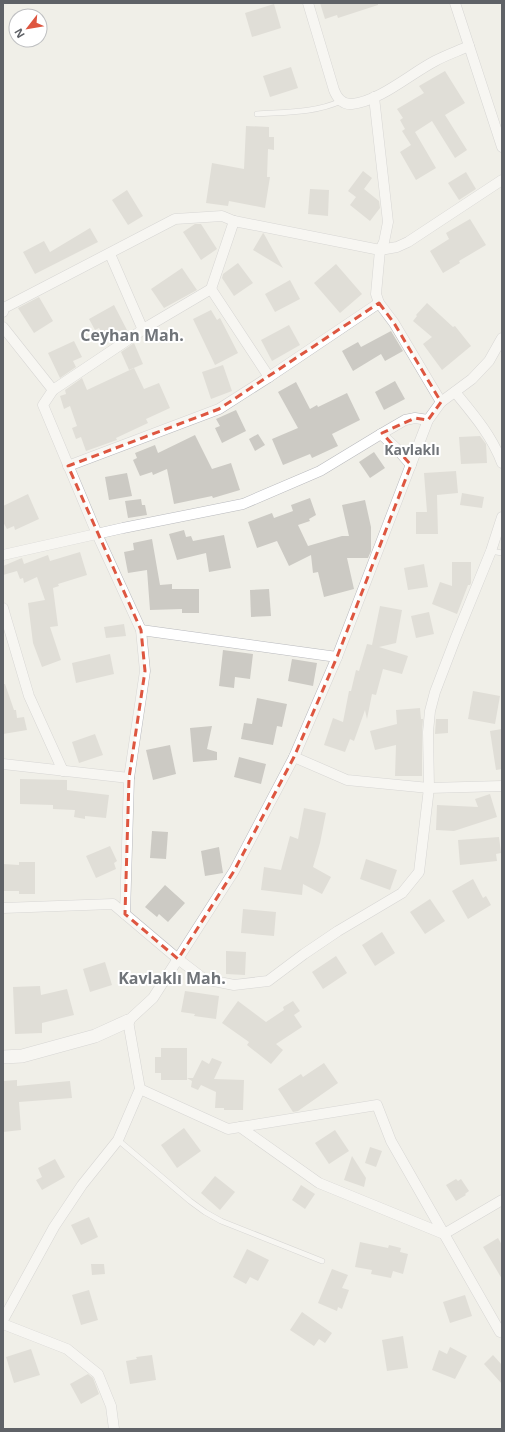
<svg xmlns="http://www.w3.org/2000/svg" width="505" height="1432" font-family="'Open Sans',sans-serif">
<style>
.building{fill:#cccac4}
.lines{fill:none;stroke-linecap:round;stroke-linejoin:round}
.service-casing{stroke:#b8b9bd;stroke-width:6}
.minor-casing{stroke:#b8b9bd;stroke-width:11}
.tertiary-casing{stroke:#b8b9bd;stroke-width:14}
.service{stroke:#fff;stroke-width:5}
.minor{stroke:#fff;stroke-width:10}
.tertiary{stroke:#fff;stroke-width:13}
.marked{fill:none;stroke:#de5640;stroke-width:3;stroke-dasharray:8 5;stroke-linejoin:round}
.labels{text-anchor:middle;stroke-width:4;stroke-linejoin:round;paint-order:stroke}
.quarter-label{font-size:14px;font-weight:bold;fill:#707479;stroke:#fff}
.district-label{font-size:16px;font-weight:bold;fill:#707479;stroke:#fff}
</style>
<rect width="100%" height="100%" fill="#f0efe8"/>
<g class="building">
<polygon points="320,3 378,3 378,5 338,18 337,15 325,19"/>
<polygon points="274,4 281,28 252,37 245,13"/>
<polygon points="291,67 298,88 270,97 263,76"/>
<polygon points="445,71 465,103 445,115 467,150 455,158 432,121 415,132 436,168 416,180 400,152 411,145 402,131 405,129 400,120 403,118 397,109 424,93 419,86"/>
<polygon points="246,126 269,127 269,137 274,137 274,150 268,149 267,177 270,177 265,208 229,201 228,206 206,203 212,163 244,169"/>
<polygon points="363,171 372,178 364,189 379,201 380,208 370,221 350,205 356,197 348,191"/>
<polygon points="466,172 476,189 459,200 448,183"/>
<polygon points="310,189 329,190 328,216 308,214"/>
<polygon points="127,190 143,216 128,225 112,200"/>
<polygon points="470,219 486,245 459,261 460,263 443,273 430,251 449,239 446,233"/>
<polygon points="195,224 201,224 217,249 201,260 183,232"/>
<polygon points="90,228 98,242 35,274 23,252 44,241 50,252"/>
<polygon points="263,233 264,234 283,268 253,250"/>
<polygon points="238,263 253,283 234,296 222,278 223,274"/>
<polygon points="336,264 362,294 340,313 314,283"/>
<polygon points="182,268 197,290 164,308 151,289"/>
<polygon points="290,280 300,299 275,312 265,294"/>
<polygon points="39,297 53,321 34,333 18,308"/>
<polygon points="427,303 453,327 455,326 471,346 442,370 423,344 432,337 413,321 417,316 416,315"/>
<polygon points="114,305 128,332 116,340 114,335 106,340 99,328 95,330 89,319"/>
<polygon points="211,310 217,320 220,318 238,353 215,365 193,319"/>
<polygon points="289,325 300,345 272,361 261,340"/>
<polygon points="391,331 403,351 385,361 381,354 353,371 342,351 358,342 361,347"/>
<polygon points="74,341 82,357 73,361 76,367 60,378 48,353"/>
<polygon points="134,343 143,364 129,370 121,352"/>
<polygon points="223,365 232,391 211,399 202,372"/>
<polygon points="134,368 144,389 159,383 170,408 146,419 148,423 116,438 117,440 86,451 81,437 76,439 72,428 77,426 70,406 64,409 60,396 66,394 65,390 82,378 87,390"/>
<polygon points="395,381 405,399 384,410 375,392"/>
<polygon points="296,382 310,409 317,405 318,407 347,393 360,420 332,434 338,446 312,458 310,454 283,465 272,439 298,428 278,392"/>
<polygon points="236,410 246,431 222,443 215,428 220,426 216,419"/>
<polygon points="258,434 265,445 255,451 249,439"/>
<polygon points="195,435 212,469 231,463 240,490 213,498 212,496 174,504 167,469 153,475 152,472 140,476 133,460 137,458 135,453 155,445 158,453"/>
<polygon points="480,436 486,444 487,463 461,464 459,437"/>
<polygon points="374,452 385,468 370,478 359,462"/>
<polygon points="456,471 458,493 437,495 438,534 416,534 416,512 427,512 424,473"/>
<polygon points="127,473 132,496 109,500 105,477"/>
<polygon points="462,493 484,497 482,508 460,505"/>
<polygon points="28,494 39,519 15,530 14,526 7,529 3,522 3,506"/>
<polygon points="310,498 316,515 309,519 310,521 298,525 308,546 342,536 349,536 342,505 365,500 371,527 371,551 368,558 347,558 354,589 324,597 318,572 313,573 311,555 289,566 277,541 257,548 248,522 272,513 274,518 293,511 291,505"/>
<polygon points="141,499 142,505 145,505 147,515 128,518 125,501"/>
<polygon points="184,530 186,537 191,536 193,541 224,535 231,568 209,572 206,553 177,560 169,534"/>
<polygon points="152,539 160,585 172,584 172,589 199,589 199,613 182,613 182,609 150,610 147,570 128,573 124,552 134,550 133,543"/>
<polygon points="80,552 87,575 58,584 59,586 53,588 58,626 50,627 61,660 42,667 33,643 28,603 45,600 37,577 24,583 23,578 20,579 17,571 3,575 3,566 22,558 24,564 48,555 50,561"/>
<polygon points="452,562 471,562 471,583 470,585 468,585 457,614 432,604 440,582 452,586"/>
<polygon points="424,564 428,587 408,590 404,568"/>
<polygon points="269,589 271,616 251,617 250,590"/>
<polygon points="380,606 402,610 396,643 379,647 408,656 402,674 383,669 376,695 372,694 367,719 365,710 354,741 350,739 345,752 324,745 333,718 343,722 349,691 351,691 356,670 359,671 367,644 372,645"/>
<polygon points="429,612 434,634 416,638 411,616"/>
<polygon points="124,624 126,636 106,638 104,627"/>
<polygon points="223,650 253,654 250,679 235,677 234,688 219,686"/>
<polygon points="110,654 114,674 76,683 72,663"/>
<polygon points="292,659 317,663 313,686 288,681"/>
<polygon points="3,684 5,684 14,710 16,710 17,718 24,717 27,730 3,734"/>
<polygon points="473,691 500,696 495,724 468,719"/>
<polygon points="257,698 287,704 282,727 277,726 273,745 241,739 244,723 252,724"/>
<polygon points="420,708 421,719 423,719 422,732 422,776 395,776 396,745 375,750 370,731 397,724 396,710"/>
<polygon points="436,719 448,719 448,733 435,734"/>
<polygon points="212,726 207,749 217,752 217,760 193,762 190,728"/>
<polygon points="502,729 502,769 496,770 490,731"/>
<polygon points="95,734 103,755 79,763 72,742"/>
<polygon points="170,745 176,774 153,780 146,750"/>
<polygon points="239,757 266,764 261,784 234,777"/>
<polygon points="20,779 67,780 67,790 109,795 106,818 85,816 85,819 74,817 75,810 53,809 53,805 20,804"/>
<polygon points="490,794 497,817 454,831 436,830 437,805 478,807 475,799"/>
<polygon points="304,808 326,813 320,843 313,867 331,877 322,894 303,884 302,895 261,890 264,867 281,870 290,836 298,839"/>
<polygon points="152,831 168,832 166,859 150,858"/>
<polygon points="499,837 501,853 496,854 497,861 460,865 458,840"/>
<polygon points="110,846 117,861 114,863 116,869 96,878 86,856"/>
<polygon points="219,847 223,873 205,876 201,851"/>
<polygon points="366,859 397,870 390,890 360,879"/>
<polygon points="19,862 35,862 35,894 19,894 19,891 3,891 3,864 19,865"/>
<polygon points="473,879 483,898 486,896 491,905 468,919 452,891"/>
<polygon points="165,885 185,903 168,922 159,914 157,917 145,907"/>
<polygon points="430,899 445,921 425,934 410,912"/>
<polygon points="243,909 276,912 274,936 241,933"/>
<polygon points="382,932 395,953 375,966 362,945"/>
<polygon points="226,951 246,952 245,975 226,974"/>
<polygon points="336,956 347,973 323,989 312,972"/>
<polygon points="105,962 112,985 90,992 83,969"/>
<polygon points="40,986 41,995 67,989 74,1015 42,1023 42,1033 15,1034 13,987"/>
<polygon points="185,991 219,996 216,1019 194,1016 195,1014 181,1012"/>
<polygon points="238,1001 266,1022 284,1010 283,1007 293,1001 300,1011 294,1015 302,1027 276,1044 283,1050 271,1064 247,1045 249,1042 222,1023"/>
<polygon points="161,1048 187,1048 187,1078 193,1078 202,1060 209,1064 212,1058 222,1062 214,1079 244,1080 243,1110 224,1110 224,1108 215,1108 216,1092 201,1085 198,1090 191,1087 192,1081 187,1078 187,1080 161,1080 161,1073 155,1073 155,1057 161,1057"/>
<polygon points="324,1063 338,1083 298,1111 293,1112 278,1089 301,1074 303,1077"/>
<polygon points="17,1080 17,1086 70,1081 72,1098 19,1102 21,1130 3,1132 3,1081"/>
<polygon points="184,1128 201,1151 177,1168 161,1145"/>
<polygon points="335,1130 349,1151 329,1164 315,1143"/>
<polygon points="370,1147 382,1151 376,1167 365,1163"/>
<polygon points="352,1156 366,1178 364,1187 344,1180"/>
<polygon points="55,1159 65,1177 42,1190 36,1180 42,1177 38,1168"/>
<polygon points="215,1176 235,1192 220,1210 201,1193"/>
<polygon points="456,1179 458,1181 461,1179 469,1191 465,1194 466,1195 456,1201 446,1185"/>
<polygon points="301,1185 315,1194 305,1209 292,1200"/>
<polygon points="89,1217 98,1237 81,1245 71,1225"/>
<polygon points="498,1238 502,1245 502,1279 483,1247"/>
<polygon points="360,1242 388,1248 389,1245 401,1248 400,1252 408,1254 403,1274 393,1271 391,1278 371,1274 372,1270 355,1267"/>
<polygon points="247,1249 269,1260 258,1281 250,1277 246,1284 233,1277"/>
<polygon points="91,1264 104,1264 105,1274 92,1275"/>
<polygon points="332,1269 348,1275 342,1288 349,1290 342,1309 338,1307 337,1311 318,1303"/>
<polygon points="89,1290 98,1320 81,1325 72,1295"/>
<polygon points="465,1295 472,1316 450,1323 443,1302"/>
<polygon points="302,1312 332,1333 325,1343 319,1339 314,1346 290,1330"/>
<polygon points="403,1336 408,1368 387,1371 382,1340"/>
<polygon points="450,1347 467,1356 455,1379 432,1370 439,1350 447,1354"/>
<polygon points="31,1349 40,1375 14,1383 6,1357"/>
<polygon points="152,1355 156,1380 130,1384 126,1361 137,1359 136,1357"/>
<polygon points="493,1355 502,1365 502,1384 484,1364"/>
<polygon points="88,1374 93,1378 99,1394 81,1404 70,1384"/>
</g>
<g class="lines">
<defs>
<g id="service">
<path d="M257 114C285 112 315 113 341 101"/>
<polyline points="491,551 502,553"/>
<polyline points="118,1140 190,1201 205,1212 221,1221 322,1261"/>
</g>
<g id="minor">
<path d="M308 3 334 90C337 98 343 105 352 104 380 101 410 74 435 61 446 55 458 51 469 46"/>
<polyline points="455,3 502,147"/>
<polyline points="374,97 388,222 384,242 380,250 376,294 379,303 394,323 441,402"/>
<polyline points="110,254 143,330"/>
<polyline points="211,289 269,377 379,303"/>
<polyline points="3,312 4,308 175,219 222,216 234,221 380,250 397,247 408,242 502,180"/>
<polyline points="3,327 53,390"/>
<path d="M455 392C473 414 492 436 502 463"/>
<polyline points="381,434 397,449 411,465"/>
<polyline points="68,466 219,409 269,377"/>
<polyline points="3,555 123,528 243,504 320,471 381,434 405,420 415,418 428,420"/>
<polyline points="3,608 29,696 63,771"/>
<polyline points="141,630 337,657"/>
<polyline points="294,757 347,780 429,788 502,786"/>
<polyline points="3,764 129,778"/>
<polyline points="3,908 113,904 178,959 204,979 234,985 268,981 304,954 338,931 402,893 419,872 429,788 428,732 430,711 435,692 456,637 491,551 502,517"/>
<polyline points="125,914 129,778 145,671 141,630 97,534 43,405 53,390 150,325 211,289 234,221"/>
<polyline points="140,1089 228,1129 377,1105 391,1141 500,1332"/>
<polyline points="240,1127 319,1183 444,1234 502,1200"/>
<polyline points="3,1320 54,1227 82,1185 118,1140 140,1089 128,1021 153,998 234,871 294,757 337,657 428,420 441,402 472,379 489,361 502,338"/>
<polyline points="3,1324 67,1349 98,1374 111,1406 114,1429"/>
</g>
<polyline id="tertiary" points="3,1057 22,1056 95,1036 128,1021"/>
</defs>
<use href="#service" class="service-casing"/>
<use href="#minor" class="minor-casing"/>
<use href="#tertiary" class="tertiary-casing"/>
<use href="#service" class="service"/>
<use href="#minor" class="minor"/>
<use href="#tertiary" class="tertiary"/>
</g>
<path d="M0 0H505V1432H0ZM379 303 394 323 441 402 428 420 415 418 382 433 411 465 337 657 294 757 234 871 178 959 125 914 129 778 145 671 141 630 68 466 219 409Z" fill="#f0efe8" fill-opacity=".55" fill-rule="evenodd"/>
<path class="marked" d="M379 303 394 323 441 402 428 420 415 418 382 433 411 465 337 657 294 757 234 871 178 959 125 914 129 778 145 671 141 630 68 466 219 409Z"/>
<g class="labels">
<g class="quarter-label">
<text x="412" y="455">Kavlaklı</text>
</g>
<g class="district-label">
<text x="132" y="341">Ceyhan Mah.</text>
<text x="172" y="984">Kavlaklı Mah.</text>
</g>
</g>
<rect width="505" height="1432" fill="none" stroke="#5f6267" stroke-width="8"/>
<g transform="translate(28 28) rotate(239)"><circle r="19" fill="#ffffff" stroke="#bfc0c2"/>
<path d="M0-3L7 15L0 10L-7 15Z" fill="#de5640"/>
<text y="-6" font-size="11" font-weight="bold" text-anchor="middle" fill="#5f6267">N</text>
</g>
</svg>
